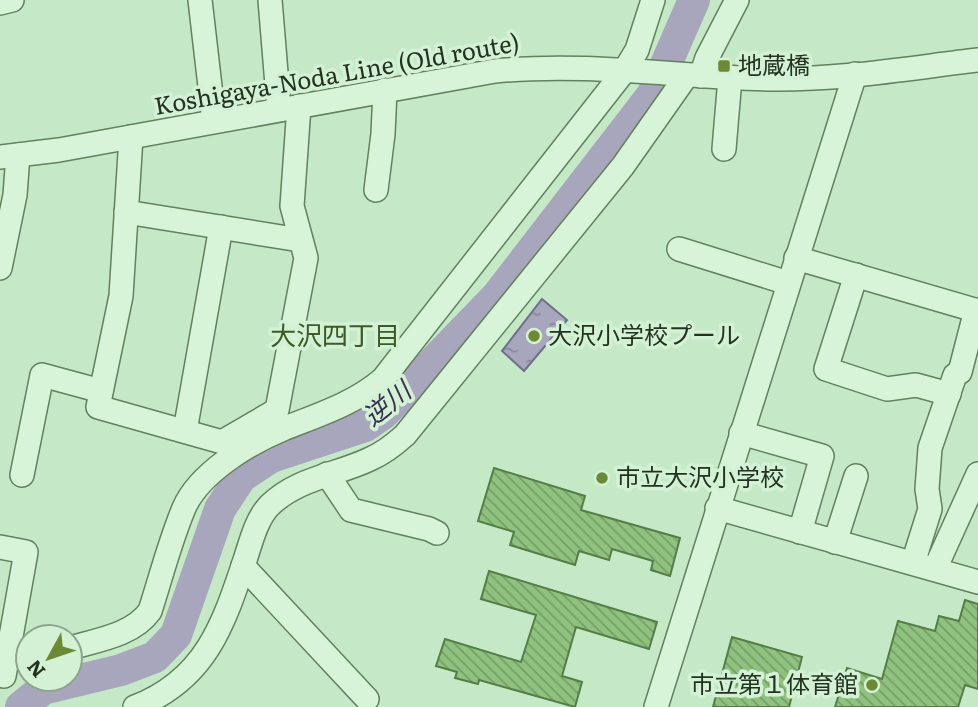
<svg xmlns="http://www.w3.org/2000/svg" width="978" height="707" font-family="Literata,'Noto Sans JP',serif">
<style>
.water{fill:url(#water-ripples);stroke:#706e89;stroke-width:2}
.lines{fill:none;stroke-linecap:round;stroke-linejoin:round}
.river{stroke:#a7a6bc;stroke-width:32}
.building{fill:url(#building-back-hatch);stroke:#557e46;stroke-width:2}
.minor-casing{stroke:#62815d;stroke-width:26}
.minor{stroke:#d7f4d8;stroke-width:23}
.poi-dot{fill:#6e8934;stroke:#d3f1d5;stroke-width:2.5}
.labels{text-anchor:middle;stroke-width:7;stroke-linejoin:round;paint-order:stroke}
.poi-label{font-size:24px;fill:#23331f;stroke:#d3f1d5;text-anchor:start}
.street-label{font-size:24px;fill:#23331f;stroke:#d3f1d5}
.neighbourhood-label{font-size:26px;fill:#3d5b24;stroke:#d3f1d5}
.water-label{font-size:26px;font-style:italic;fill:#393051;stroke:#d3f1d5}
</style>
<defs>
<pattern id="water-ripples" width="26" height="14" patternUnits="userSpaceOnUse" patternTransform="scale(1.75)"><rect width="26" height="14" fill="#a7a6bc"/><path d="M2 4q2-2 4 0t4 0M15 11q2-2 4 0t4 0" fill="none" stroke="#888898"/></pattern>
<pattern id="building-back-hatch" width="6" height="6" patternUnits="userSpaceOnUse" patternTransform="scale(1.75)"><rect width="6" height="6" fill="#90c27f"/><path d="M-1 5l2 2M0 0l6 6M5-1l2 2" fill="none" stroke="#759e67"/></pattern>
</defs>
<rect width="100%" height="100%" fill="#c5e9c6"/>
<polygon class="water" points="542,299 567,320 524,371 502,351"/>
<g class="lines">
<polyline class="river" points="21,707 43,689 121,670 155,657 176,635 220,509 241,477 271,457 365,426 384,413 498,295 653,94 694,0"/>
</g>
<g class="building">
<polygon points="494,468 585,496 581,510 680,538 670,576 651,570 653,561 612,549 609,560 579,551 575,565 510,545 514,532 478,521"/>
<polygon points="489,571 657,622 649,649 576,627 562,676 582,682 575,707 479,680 478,684 455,678 457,672 436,666 445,639 521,662 536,615 481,599"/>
<polygon points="965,600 978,604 978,689 965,685 958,707 835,707 847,668 882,679 898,621 935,631 939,616 959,621"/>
<polygon points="732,637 802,657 789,707 713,707"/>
</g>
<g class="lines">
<defs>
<g id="minor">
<polyline points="200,0 214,121"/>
<polyline points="270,0 279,109"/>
<polyline points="0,3 12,0"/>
<polyline points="701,76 707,58 737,0"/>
<polyline points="131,137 121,296 98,407 222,442 277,410 306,258 292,206 299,106"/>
<polyline points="724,149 730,78"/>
<path d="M0 157 59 150 495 71C588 62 679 77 771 79 840 80 910 68 978 60"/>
<polyline points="376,190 383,134 385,90"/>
<polyline points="126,212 300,240"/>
<polyline points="679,249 788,283"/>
<polyline points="796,258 978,311"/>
<polyline points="0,268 15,195 18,155"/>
<polyline points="856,275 826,369 887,389 916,385 949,394"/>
<polyline points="185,431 221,227"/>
<polyline points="741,433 822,456 800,532"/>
<polyline points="327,474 351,510 429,529 437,533"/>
<polyline points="22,475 42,375 101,391"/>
<polyline points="717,508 978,582"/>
<polyline points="835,542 856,476"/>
<polyline points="0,547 26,552 4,676"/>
<polyline points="913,563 930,509 927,489 930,448 955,375 960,372 976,310"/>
<polyline points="243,566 367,699"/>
<polyline points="935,569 978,474"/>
<path d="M70 648C98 640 133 635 150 611 161 577 170 541 184 508 199 473 249 443 283 429 318 415 354 404 383 379L625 70 637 50 653 0"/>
<path d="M135 707C205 680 223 626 245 560 251 542 256 520 269 506 297 478 337 475 370 459 384 453 394 445 405 435L623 166 687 75"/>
<polyline points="656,707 855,74"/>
</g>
</defs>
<use href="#minor" class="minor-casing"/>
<use href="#minor" class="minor"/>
</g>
<g class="poi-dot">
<rect x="717" y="59" width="14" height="14" rx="3.5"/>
<circle cx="534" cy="336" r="7"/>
<circle cx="602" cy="478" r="7"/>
<circle cx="872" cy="685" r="7"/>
</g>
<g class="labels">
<g class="poi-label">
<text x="738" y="74">地蔵橋</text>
<text x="548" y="344">大沢小学校プール</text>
<text x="616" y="486">市立大沢小学校</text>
<text x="858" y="693" text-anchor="end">市立第１体育館</text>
</g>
<g class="street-label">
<text transform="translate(337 75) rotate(-10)" y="8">Koshigaya-Noda Line (Old route)</text>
</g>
<g class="neighbourhood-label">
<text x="335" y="345">大沢四丁目</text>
</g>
<g class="water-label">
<text transform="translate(387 404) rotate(-39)" y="9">逆川</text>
</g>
</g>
<g transform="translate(49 658) rotate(230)"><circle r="33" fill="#d3f1d5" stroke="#8da58c" stroke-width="2"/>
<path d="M0-5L12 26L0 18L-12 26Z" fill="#6e8934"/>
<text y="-10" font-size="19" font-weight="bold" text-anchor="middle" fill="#23331f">N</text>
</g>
</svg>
